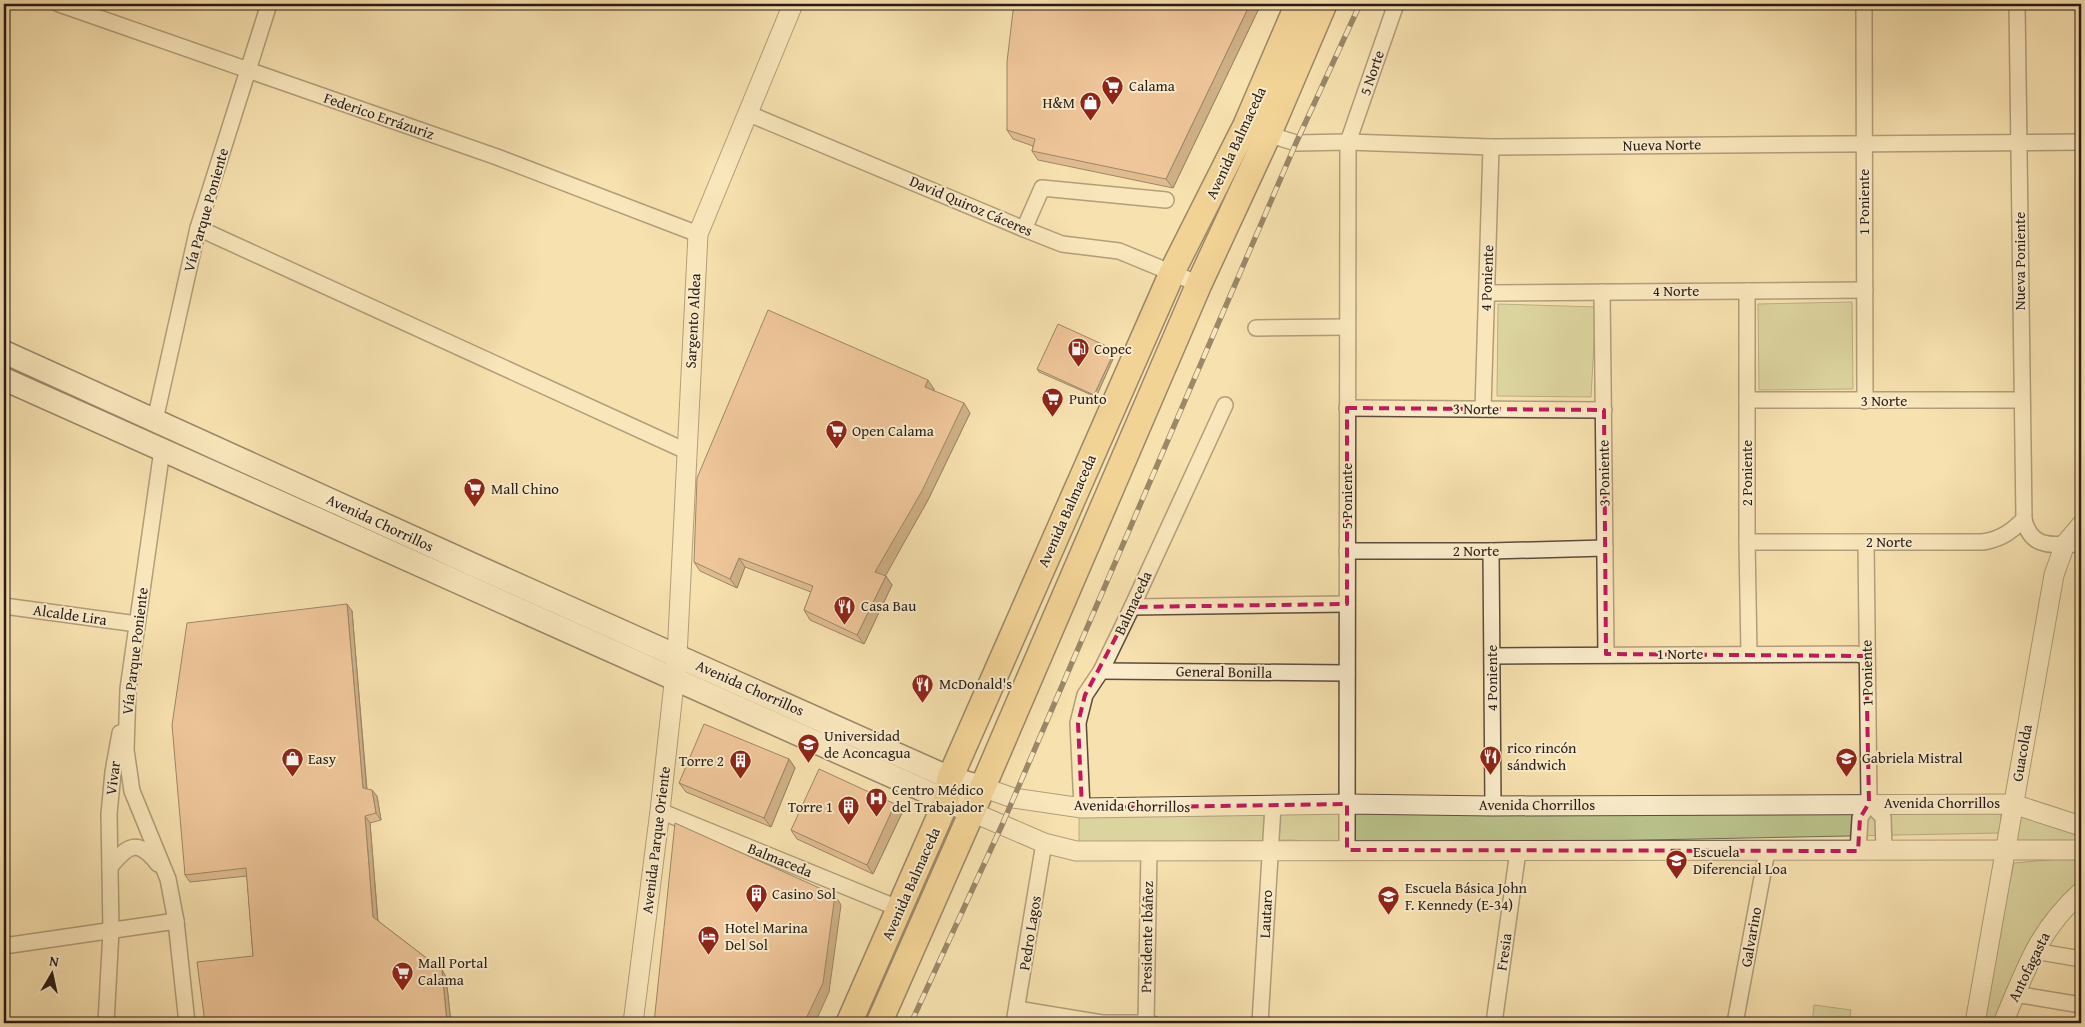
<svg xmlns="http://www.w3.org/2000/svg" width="2085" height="1027" font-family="'Gentium Book Plus',serif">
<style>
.green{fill:#bac38c;stroke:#716f50}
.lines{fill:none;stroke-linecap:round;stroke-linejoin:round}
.minor-casing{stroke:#5c4c3c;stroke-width:18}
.tertiary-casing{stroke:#5c4c3c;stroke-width:21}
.secondary-casing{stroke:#281b15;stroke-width:25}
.primary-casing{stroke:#281b15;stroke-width:28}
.minor{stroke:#faeccb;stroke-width:15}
.tertiary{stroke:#faeccb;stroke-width:19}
.secondary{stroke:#faeccb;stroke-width:22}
.primary{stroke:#ecc078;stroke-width:25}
.rail-casing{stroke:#281b15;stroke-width:5.5}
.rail{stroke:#faeccb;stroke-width:4;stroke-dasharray:11;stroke-linecap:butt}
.wall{fill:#c38d6c;stroke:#281b15}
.shaded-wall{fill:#9f7358;stroke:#281b15}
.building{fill:#e3a47e;stroke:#281b15}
.marked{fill:none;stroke:#c2185b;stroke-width:4;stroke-dasharray:10 6;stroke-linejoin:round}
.labels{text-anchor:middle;stroke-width:4;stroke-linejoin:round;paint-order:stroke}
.street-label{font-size:15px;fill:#281b15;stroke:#faeccb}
.poi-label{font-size:15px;fill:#281b15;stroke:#faeccb;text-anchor:start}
</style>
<rect width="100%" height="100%" fill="#f7e1af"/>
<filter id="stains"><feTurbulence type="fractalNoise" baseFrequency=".004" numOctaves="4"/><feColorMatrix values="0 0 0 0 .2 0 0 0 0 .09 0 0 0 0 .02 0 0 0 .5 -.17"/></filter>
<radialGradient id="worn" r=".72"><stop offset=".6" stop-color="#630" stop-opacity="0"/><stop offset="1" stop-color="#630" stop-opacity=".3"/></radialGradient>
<g class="green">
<polygon points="1852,302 1853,389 1759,390 1758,304"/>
<polygon points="1498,304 1596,307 1591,397 1497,396"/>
<polygon points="2019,810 2081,832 2081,844 2014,844"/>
<polygon points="2001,812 2000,833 1596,841 1324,843 1292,840 1079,843 1079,814"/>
<polygon points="2081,857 2081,882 2042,920 1997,1023 1981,1023 1980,1017 2014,863"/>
<polygon points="1814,1005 1851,1010 1849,1023 1812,1023"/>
</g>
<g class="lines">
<defs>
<g id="minor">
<polyline points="59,4 497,157 698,234"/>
<polyline points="1864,4 1865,401"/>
<path d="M2017 4 2024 519C2031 551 2055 544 2081 544"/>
<polyline points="747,113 1024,229 1062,244 1119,251 1199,284"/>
<polyline points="1261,132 1296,143 1348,142 1491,147 2081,142"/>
<polyline points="198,228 686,451"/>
<polyline points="1024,229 1042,188 1166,200"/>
<polyline points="1747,291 1747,542 1749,654"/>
<polyline points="1602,292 1606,654"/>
<polyline points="1487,293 1865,290"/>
<polyline points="1256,328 1347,327"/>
<polyline points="1747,400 2021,400"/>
<polyline points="1347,408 1604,410"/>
<polyline points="1483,409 1491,147"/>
<polyline points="155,420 198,228 269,4"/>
<polyline points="162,450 128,689 126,750 132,791 168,879 176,921 187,1023"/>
<path d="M1747 542H1983C2001 539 2011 532 2024 519"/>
<polyline points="1347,551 1491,551 1605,548"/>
<polyline points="1491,551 1493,806"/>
<polyline points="4,606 137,624"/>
<polyline points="1132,607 1347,604"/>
<polyline points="1493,656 1856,654 1866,656"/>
<polyline points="1101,671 1347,673"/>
<polyline points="1869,803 1883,817 1884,850"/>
<polyline points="1082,808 1078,723 1085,695 1101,671 1132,607 1225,405"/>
<polyline points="660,811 900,909"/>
<polyline points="1347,850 1348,142 1396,4"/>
<polyline points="1858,851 1860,818 1869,803 1866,542"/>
<path d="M110 867C128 845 137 838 158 864"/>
<polyline points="4,946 176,921"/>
<polyline points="2034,951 2081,959"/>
<polyline points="2015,994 2081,1005"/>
<polyline points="1017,1009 1102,1023 1151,1023"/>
<polyline points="106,1023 111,931 109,814 113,772 120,733"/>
<polyline points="1014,1023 1044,843"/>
<polyline points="1146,1023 1149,852"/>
<polyline points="1260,1023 1273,806"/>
<polyline points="1494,1023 1518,851"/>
<polyline points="1735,1023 1767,851"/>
</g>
<g id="tertiary">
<polyline points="982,787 1013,798 1082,808 1347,804 1493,806 2013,804 2081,826"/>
<polyline points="972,812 1044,843 1076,851 2081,850"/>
<polyline points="633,1023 660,811 677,656 698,234 793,4"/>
<polyline points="1975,1023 2054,575 2065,544 2081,525"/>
<path d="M2003 1023C2026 970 2037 932 2081 892"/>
</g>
<g id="secondary">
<polyline points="4,352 478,567 838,728 950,778 982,787"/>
<polyline points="4,379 972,812"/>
</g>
<g id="primary">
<polyline points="849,1023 946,802 950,778 1176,264 1246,125 1298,4"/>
<polyline points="879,1023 972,812 1199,284 1268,135 1324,4"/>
</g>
</defs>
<use href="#minor" class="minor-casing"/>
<use href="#tertiary" class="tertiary-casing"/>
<use href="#secondary" class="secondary-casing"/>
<use href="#primary" class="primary-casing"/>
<use href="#minor" class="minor"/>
<use href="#tertiary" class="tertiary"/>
<use href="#secondary" class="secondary"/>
<use href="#primary" class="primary"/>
<defs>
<polyline id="rail" points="911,1023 1002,825 1296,143 1360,4"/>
</defs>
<use href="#rail" class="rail-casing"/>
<use href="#rail" class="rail"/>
</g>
<g class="wall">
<polygon points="1022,4 1261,4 1173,188 1038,160 1032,151 1033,146 1013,139 1007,130"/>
<polygon points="1115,350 1116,352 1096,397 1039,372 1037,369"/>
<polygon points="934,389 934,391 970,413 928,500 885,575 892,585 864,644 810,620 804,610 811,592 745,567 737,588 700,571 694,562"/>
<polygon points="352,611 367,789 377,796 381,820 370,823 378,921 442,970 446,977 451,1023 205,1023 253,956 247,876 190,882 185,875"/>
<polygon points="789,759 795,768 771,827 686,792 679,783"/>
<polygon points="895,804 902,813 873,874 797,839 791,830"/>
</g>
<g class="shaded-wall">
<polygon points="1250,4 1261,4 1173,188 1166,179"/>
<polygon points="1115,350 1116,352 1096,397 1094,395"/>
<polygon points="928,380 934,389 931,397 925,387"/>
<polygon points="964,403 970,413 928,500 882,582 875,572"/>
<polygon points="739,558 745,567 737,588 730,579"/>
<polygon points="886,576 892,585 864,644 857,635"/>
<polygon points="347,604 352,611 367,795 363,788"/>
<polygon points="789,759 795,768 771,827 764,818"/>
<polygon points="372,790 377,796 381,820 376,813"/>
<polygon points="895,804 902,813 873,874 867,865"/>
<polygon points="365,816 370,823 378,924 373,917"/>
<polygon points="835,895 841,905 829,992 815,1023 804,1023"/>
<polygon points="442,970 446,977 451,1023 447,1023"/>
</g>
<g class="building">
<polygon points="1022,4 1250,4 1166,179 1032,151 1035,139 1007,130 1007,62 1013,11"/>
<polygon points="768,310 928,380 925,387 964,403 922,491 875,572 886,576 857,635 804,610 813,586 739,558 730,579 694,562 697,478"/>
<polygon points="1058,324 1115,350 1094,395 1037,369"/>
<polygon points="347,604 363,788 372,790 376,813 365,816 373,917 442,970 447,1023 205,1023 197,962 253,956 246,868 185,875 172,725 187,623"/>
<polygon points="704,724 789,759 764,818 679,783"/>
<polygon points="819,769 895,804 867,865 791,830"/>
<polygon points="675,823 835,895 823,983 804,1023 654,1023"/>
</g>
<path d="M0 0H2085V1027H0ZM1347 408 1604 410 1606 654 1866 656 1869 803 1860 818 1858 851 1347 850V804L1082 808 1078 723 1085 695 1132 607 1347 604Z" fill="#f7e1af" fill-opacity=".55" fill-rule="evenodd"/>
<path class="marked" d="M1347 408 1604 410 1606 654 1866 656 1869 803 1860 818 1858 851 1347 850V804L1082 808 1078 723 1085 695 1132 607 1347 604Z"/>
<defs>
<symbol id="supermarket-pin" viewBox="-11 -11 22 30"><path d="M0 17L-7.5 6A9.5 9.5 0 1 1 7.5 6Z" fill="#8f2418" stroke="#faeccb"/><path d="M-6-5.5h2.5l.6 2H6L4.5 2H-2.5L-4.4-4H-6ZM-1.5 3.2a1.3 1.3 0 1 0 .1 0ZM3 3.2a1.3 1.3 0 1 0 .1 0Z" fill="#fff"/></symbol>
<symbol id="shop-pin" viewBox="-11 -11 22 30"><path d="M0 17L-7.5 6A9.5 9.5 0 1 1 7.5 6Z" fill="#8f2418" stroke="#faeccb"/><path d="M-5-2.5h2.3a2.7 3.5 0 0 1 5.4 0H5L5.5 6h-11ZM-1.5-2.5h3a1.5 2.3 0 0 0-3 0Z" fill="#fff"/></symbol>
<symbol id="fuel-pin" viewBox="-11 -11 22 30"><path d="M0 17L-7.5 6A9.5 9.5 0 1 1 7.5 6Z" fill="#8f2418" stroke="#faeccb"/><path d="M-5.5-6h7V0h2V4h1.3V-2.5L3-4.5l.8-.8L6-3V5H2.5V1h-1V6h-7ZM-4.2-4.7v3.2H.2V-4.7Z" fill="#fff"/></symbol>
<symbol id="restaurant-pin" viewBox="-11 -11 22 30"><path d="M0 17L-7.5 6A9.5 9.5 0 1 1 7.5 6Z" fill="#8f2418" stroke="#faeccb"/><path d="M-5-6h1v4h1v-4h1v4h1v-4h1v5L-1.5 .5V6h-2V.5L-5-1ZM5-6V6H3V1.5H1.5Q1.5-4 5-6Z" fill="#fff"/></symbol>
<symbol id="university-pin" viewBox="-11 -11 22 30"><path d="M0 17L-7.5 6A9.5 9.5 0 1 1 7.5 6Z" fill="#8f2418" stroke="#faeccb"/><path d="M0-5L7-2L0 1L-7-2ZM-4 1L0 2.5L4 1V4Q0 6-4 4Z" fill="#fff"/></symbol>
<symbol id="school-pin" viewBox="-11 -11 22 30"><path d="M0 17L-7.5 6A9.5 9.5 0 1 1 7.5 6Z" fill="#8f2418" stroke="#faeccb"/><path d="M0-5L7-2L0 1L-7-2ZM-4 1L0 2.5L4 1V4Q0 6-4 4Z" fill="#fff"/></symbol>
<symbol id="building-pin" viewBox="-11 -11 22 30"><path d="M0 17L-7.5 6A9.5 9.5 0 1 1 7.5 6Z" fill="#8f2418" stroke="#faeccb"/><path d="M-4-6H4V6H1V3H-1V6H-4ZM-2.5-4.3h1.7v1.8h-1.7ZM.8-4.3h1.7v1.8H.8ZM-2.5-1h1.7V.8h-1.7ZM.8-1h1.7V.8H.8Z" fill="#fff"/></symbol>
<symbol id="hospital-pin" viewBox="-11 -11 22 30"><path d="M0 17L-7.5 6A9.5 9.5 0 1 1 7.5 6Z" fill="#8f2418" stroke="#faeccb"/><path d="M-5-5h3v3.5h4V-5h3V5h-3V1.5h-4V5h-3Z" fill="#fff"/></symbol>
<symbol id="hotel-pin" viewBox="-11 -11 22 30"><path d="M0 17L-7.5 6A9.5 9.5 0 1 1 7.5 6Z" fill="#8f2418" stroke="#faeccb"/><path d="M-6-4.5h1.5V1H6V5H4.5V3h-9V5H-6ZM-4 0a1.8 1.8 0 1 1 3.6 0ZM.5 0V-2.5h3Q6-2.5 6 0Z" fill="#fff"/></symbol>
</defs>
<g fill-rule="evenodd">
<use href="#supermarket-pin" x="1100" y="74" width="25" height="34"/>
<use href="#shop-pin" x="1078" y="90" width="25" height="34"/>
<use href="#fuel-pin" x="1066" y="336" width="25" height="34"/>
<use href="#supermarket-pin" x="1040" y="386" width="25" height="34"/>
<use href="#supermarket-pin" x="824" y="418" width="25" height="34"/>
<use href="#supermarket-pin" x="462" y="476" width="25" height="34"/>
<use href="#restaurant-pin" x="832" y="594" width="25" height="34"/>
<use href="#restaurant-pin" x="910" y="672" width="25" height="34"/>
<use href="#university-pin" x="796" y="732" width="25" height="34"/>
<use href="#restaurant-pin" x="1478" y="744" width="25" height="34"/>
<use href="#school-pin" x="1834" y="746" width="25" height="34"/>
<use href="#shop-pin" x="280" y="746" width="25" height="34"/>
<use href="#building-pin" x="728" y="748" width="25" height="34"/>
<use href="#hospital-pin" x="864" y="786" width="25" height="34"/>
<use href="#building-pin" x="836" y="794" width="25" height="34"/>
<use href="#school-pin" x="1664" y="848" width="25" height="34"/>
<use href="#building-pin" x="744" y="882" width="25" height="34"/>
<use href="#school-pin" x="1376" y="884" width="25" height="34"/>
<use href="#hotel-pin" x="696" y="924" width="25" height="34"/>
<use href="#supermarket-pin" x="390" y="960" width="25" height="34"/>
</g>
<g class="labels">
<g class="street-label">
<text transform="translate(1372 73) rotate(-71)" y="5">5 Norte</text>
<text transform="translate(379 116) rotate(19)" y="5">Federico Errázuriz</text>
<text transform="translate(1236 143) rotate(-65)" y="5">Avenida Balmaceda</text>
<text transform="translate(1662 145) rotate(-1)" y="5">Nueva Norte</text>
<text transform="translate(1864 202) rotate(-90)" y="5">1 Poniente</text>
<text transform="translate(971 206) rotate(23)" y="5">David Quiroz Cáceres</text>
<text transform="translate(206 210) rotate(-74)" y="5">Vía Parque Poniente</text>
<text transform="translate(2020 261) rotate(-90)" y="5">Nueva Poniente</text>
<text transform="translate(1487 278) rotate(-88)" y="5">4 Poniente</text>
<text x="1676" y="296">4 Norte</text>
<text transform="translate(693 321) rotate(-87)" y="5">Sargento Aldea</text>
<text x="1884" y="406">3 Norte</text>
<text transform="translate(1476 409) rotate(1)" y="5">3 Norte</text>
<text transform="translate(1604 473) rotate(-91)" y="5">3 Poniente</text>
<text transform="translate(1747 473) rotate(-90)" y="5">2 Poniente</text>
<text transform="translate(1347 496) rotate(-90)" y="5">5 Poniente</text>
<text transform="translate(1067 511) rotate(-66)" y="5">Avenida Balmaceda</text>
<text transform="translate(380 523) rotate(25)" y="5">Avenida Chorrillos</text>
<text x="1889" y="547">2 Norte</text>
<text x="1476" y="556">2 Norte</text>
<text transform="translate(1133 603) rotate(-65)" y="5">Balmaceda</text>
<text transform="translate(70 615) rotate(8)" y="5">Alcalde Lira</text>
<text transform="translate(135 651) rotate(-83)" y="5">Vía Parque Poniente</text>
<text x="1680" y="659">1 Norte</text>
<text transform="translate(1224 672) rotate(1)" y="5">General Bonilla</text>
<text transform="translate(1867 673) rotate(-91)" y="5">1 Poniente</text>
<text transform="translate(1492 678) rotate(-90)" y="5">4 Poniente</text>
<text transform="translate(750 688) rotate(24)" y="5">Avenida Chorrillos</text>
<text transform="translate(2022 753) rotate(-80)" y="5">Guacolda</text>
<text transform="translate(113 778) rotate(-83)" y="5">Vivar</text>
<text x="1942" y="808">Avenida Chorrillos</text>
<text x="1537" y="810">Avenida Chorrillos</text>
<text transform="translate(1132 806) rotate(1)" y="5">Avenida Chorrillos</text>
<text transform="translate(656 840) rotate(-83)" y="5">Avenida Parque Oriente</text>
<text transform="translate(780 860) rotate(22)" y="5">Balmaceda</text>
<text transform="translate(911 884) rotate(-66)" y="5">Avenida Balmaceda</text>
<text transform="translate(1266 914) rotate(-87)" y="5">Lautaro</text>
<text transform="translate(1030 933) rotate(-81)" y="5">Pedro Lagos</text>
<text transform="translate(1147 937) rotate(-89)" y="5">Presidente Ibáñez</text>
<text transform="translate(1751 937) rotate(-80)" y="5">Galvarino</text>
<text transform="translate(1504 952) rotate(-82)" y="5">Fresia</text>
<text transform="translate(2029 967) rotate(-64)" y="5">Antofagasta</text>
</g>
<g class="poi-label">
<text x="1129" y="91">Calama</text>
<text x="1075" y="108" text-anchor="end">H&amp;M</text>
<text x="1094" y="354">Copec</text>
<text x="1069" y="404">Punto</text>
<text x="852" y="436">Open Calama</text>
<text x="491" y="494">Mall Chino</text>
<text x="861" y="611">Casa Bau</text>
<text x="939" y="689">McDonald's</text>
<text x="824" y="741">Universidad<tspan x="824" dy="17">de Aconcagua</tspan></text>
<text x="1507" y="753">rico rincón<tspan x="1507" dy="17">sándwich</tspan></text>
<text x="1862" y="763">Gabriela Mistral</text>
<text x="308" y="764">Easy</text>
<text x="724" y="766" text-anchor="end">Torre 2</text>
<text x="892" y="795">Centro Médico<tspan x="892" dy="17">del Trabajador</tspan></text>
<text x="833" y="812" text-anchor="end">Torre 1</text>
<text x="1693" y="857">Escuela<tspan x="1693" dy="17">Diferencial Loa</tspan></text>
<text x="1405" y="893">Escuela Básica John<tspan x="1405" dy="17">F. Kennedy (E-34)</tspan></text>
<text x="772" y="899">Casino Sol</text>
<text x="725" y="933">Hotel Marina<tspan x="725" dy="17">Del Sol</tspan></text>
<text x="418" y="968">Mall Portal<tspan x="418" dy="17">Calama</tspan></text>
</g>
</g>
<rect width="2085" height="1027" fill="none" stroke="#f7e1af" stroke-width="20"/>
<rect x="5" y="5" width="2075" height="1017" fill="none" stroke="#281b15" stroke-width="2.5"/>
<rect x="10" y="10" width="2065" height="1007" fill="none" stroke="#281b15"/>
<g transform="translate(52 974) rotate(9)" stroke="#faeccb" stroke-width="4" paint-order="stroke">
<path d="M0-4L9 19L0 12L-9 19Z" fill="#281b15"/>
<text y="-8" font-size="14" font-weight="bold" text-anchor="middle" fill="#281b15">N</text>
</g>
<rect width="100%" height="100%" filter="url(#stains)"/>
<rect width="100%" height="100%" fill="url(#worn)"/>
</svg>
